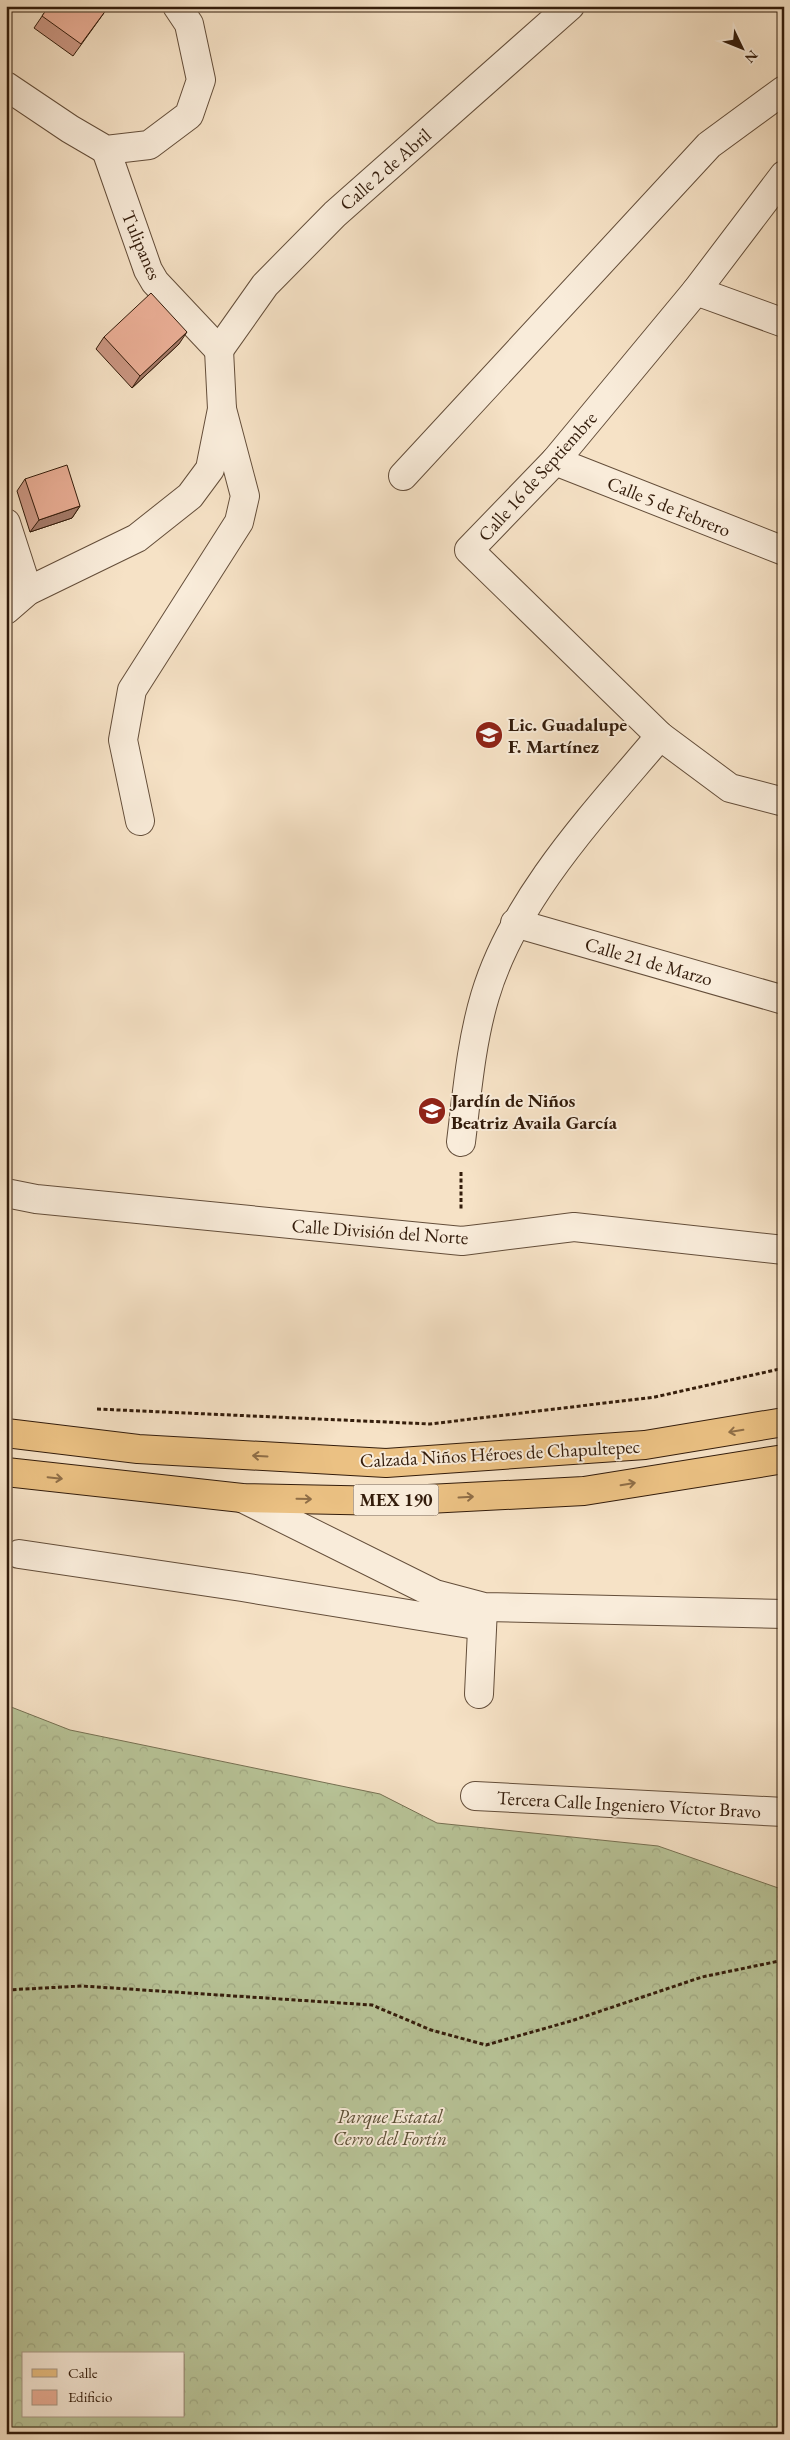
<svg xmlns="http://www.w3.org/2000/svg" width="790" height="2440" font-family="'EB Garamond',serif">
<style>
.forest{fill:url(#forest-crowns);stroke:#767052;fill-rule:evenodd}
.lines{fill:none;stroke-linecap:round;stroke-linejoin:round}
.street-casing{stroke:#644e3a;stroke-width:30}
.primary-casing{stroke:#331c0b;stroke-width:30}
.path{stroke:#331c0b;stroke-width:3;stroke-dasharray:4 2.5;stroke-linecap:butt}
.street{stroke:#f9ecda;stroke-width:28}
.primary{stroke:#ebc183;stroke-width:28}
.wall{fill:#cb9783;stroke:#331c0b}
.shaded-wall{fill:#a57b6a;stroke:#331c0b}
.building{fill:#ecb098;stroke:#331c0b}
.oneway{stroke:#8f6e47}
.labels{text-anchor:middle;stroke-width:4;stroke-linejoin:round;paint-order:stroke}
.shield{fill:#f9ecda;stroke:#6e5a49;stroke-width:1}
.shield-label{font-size:18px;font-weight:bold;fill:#331c0b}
.street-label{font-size:19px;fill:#331c0b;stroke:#f9ecda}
.poi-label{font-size:19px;font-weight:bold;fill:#331c0b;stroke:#f9ecda;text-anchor:start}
.park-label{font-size:19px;font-style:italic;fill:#5b4e35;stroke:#f9ecda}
</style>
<defs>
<pattern id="forest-crowns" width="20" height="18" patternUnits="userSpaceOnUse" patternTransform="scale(1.25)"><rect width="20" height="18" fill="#b8c498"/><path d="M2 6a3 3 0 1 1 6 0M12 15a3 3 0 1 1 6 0" fill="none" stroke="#9fa882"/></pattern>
</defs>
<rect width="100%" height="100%" fill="#f6e2c6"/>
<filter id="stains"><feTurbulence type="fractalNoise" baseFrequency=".004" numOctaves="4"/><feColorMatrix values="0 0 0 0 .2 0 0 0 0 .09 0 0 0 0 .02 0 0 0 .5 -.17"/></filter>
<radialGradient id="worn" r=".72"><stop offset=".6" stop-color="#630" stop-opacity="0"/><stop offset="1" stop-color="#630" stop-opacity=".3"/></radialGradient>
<path class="forest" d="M6 1705 70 1730 380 1794 437 1823 658 1846 784 1890V2434H6ZM24 2354H184V2416H24Z"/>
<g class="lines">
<defs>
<g id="street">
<polyline points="6,86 70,129 106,150 149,145 189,115 201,80 189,24 177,6"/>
<polyline points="106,150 148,270 155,282 219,350"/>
<polyline points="784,175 696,291 555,461 469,550 660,736 730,788 784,802"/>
<polyline points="696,291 784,323"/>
<polyline points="219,350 265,285 335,214 570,6"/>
<polyline points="555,461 784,551"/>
<polyline points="403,476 709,145 784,90"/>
<polyline points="6,523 28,591"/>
<polyline points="6,610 28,591 137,538 190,496 210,469 222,409 219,350"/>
<polyline points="140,821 123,740 132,690 239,522 245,496 222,409"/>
<polyline points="515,923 784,1000"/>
<path d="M461 1142C467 1093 471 1043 485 996 514 898 596 812 660 736"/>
<polyline points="6,1193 36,1199 462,1241 574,1227 784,1250"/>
<polyline points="242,1498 435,1594 484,1607 784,1614"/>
<polyline points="19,1554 242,1587 482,1626"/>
<polyline points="479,1694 483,1608"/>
<polyline points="475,1796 784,1812"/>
</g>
<g id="primary">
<polyline points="6,1433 138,1449 386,1463 645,1445 784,1422"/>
<polyline points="6,1472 242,1498 389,1501 584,1491 784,1459"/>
</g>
</defs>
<use href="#street" class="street-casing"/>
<use href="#primary" class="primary-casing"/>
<g class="path">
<polyline points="461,1172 461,1209"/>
<polyline points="97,1409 430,1424 655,1397 784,1368"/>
<polyline points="6,1990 82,1986 372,2005 431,2030 486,2045 571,2021 702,1977 784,1960"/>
</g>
<use href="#street" class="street"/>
<use href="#primary" class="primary"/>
</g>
<g class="wall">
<polygon points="49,6 109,6 73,56 34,28"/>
<polygon points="104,337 179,344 132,388 96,349"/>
<polygon points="25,479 80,506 72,518 30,532 17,491"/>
</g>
<g class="shaded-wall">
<polygon points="187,332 179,344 132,388 140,376"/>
<polygon points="80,506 72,518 30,532 39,520"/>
</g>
<g class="building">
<polygon points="49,6 109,6 81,44 42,16"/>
<polygon points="151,293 187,332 140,376 104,337"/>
<polygon points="67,465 80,506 39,520 25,479"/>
</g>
<defs><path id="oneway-shaft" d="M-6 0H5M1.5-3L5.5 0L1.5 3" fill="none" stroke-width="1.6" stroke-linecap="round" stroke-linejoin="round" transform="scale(1.25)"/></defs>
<g class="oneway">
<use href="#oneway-shaft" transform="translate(736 1431) rotate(171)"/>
<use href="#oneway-shaft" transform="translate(260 1456) rotate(-177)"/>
<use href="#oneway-shaft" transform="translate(55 1478) rotate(6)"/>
<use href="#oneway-shaft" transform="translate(628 1484) rotate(-9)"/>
<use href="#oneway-shaft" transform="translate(466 1497) rotate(-3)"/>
<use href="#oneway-shaft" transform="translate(304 1499) rotate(1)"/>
</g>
<defs>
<symbol id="school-disc" viewBox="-11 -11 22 22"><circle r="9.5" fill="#8f2418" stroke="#f9ecda"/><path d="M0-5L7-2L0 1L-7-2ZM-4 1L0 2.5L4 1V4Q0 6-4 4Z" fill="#fff"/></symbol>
</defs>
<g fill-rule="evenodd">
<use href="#school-disc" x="473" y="719" width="32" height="32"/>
<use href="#school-disc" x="416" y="1095" width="32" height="32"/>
</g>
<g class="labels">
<rect class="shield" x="353.5" y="1484.5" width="85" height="31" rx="4"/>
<g class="shield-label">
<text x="396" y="1506">MEX 190</text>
</g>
<g class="street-label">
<text transform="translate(385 169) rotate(-41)" y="7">Calle 2 de Abril</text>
<text transform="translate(142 245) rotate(67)" y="7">Tulipanes</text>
<text transform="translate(537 476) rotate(-48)" y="7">Calle 16 de Septiembre</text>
<text transform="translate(669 506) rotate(22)" y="7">Calle 5 de Febrero</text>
<text transform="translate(649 961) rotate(16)" y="7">Calle 21 de Marzo</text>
<text transform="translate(380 1231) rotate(4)" y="7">Calle División del Norte</text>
<text transform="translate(500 1453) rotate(-3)" y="7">Calzada Niños Héroes de Chapultepec</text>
<text transform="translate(629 1804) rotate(3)" y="7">Tercera Calle Ingeniero Víctor Bravo</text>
</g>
<g class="poi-label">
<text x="508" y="731">Lic. Guadalupe<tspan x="508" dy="22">F. Martínez</tspan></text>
<text x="451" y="1107">Jardín de Niños<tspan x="451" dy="22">Beatriz Availa García</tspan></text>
</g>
<g class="park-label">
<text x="390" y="2123">Parque Estatal<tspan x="390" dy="22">Cerro del Fortín</tspan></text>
</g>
</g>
<rect width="790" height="2440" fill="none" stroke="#f6e2c6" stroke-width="25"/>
<rect x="8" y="8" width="775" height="2425" fill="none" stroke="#331c0b" stroke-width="2.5"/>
<rect x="12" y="12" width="765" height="2415" fill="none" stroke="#331c0b"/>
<rect x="22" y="2352" width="162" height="65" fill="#f9ecda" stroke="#aa9987"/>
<rect x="32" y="2369" width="25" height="8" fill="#ebc183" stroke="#aa9987"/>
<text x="68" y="2378" font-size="15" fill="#331c0b">Calle</text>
<rect x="32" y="2390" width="25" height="15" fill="#ecb098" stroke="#aa9987"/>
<text x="68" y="2402" font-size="15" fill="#331c0b">Edificio</text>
<g transform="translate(742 48) rotate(133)" stroke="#f9ecda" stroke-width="4" paint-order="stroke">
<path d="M0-4L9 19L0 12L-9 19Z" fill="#331c0b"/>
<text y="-8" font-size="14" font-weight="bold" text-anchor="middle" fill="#331c0b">N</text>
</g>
<rect width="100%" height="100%" filter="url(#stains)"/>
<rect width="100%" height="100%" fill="url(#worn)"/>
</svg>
